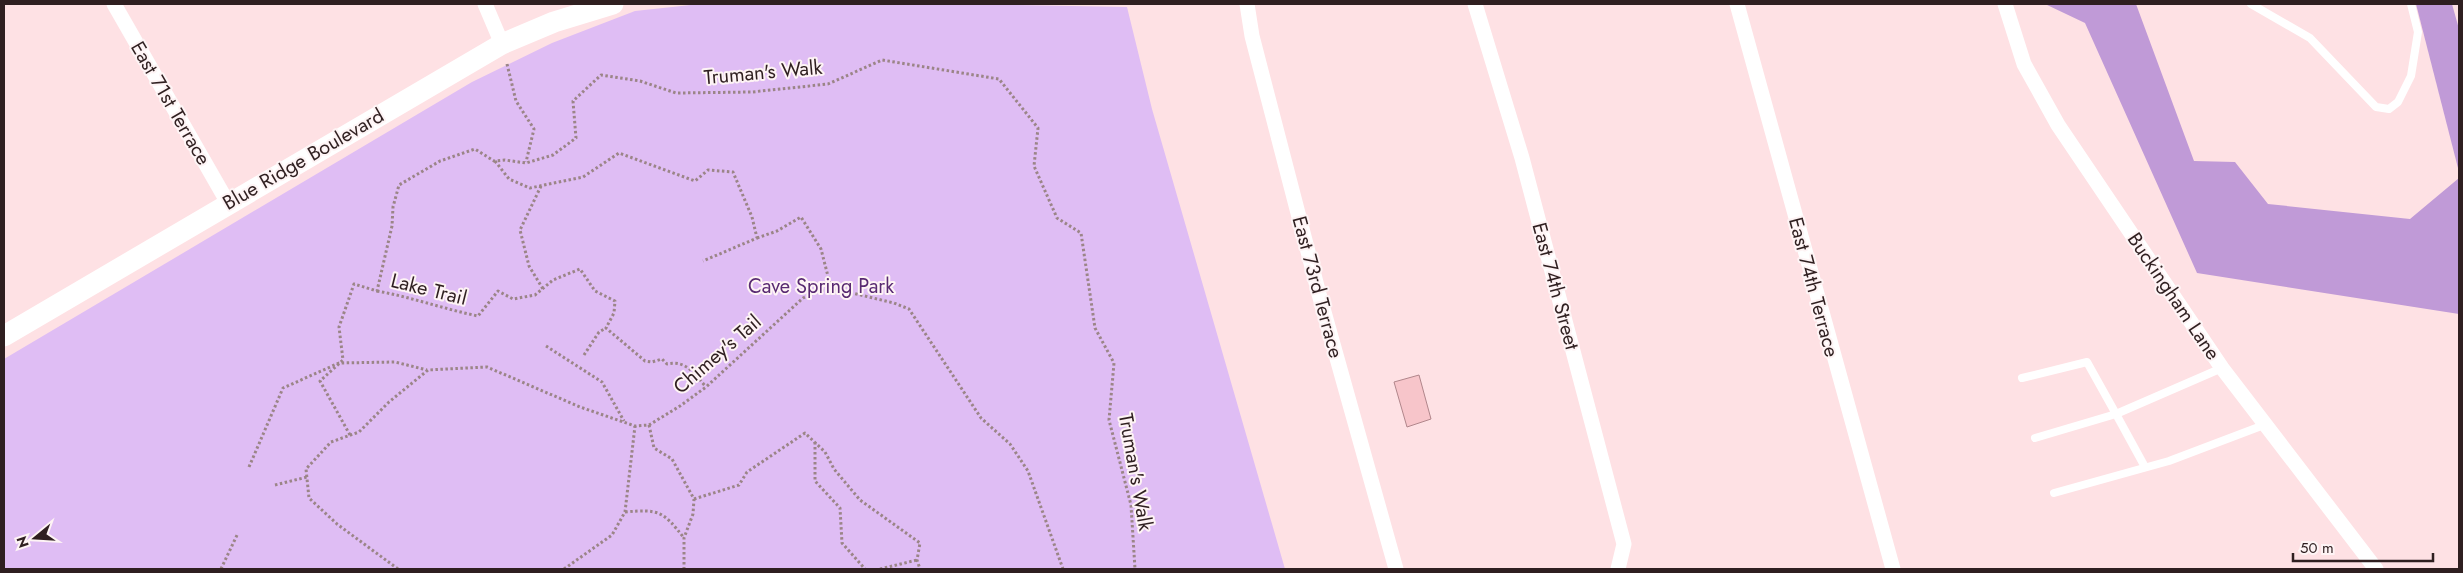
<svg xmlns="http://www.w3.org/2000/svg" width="2463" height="573" font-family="Jost,sans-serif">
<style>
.green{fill:#dfbdf4}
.forest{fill:#c09ad7}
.building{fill:#f7c5ca;stroke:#b1868b}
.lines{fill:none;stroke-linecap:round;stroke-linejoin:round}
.path{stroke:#9b8587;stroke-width:3;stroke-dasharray:2.5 2.5;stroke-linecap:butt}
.service{stroke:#fff;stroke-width:8}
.minor{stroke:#fff;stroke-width:15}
.secondary{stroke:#fff;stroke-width:21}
.labels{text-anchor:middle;stroke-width:4;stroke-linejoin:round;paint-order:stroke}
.street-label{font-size:20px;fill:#2f1f20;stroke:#fef4f5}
.park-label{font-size:20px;fill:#592a72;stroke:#fef4f5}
</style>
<rect width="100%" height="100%" fill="#fee1e4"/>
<polygon class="green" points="700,4 958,4 1127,7 1152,109 1285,569 4,569 4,359 472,82 552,43 635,11"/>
<g class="forest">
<polygon points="2045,4 2136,4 2194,161 2235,162 2268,204 2410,219 2459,178 2459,314 2197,273 2085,23"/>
<polygon points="2416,4 2452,4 2459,29 2459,172"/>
</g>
<polygon class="building" points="1419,375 1431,419 1407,427 1394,382"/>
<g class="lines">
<g class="path">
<polyline points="507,64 516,101 534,129 526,162"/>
<polyline points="495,161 509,179 530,188 583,177 619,153 695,181 708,170 733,172 752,217 757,238 703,261"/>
<polyline points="541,186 520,230 529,266 543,289"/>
<polyline points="757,238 777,231 801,217 821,249 831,288"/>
<path d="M377 291C411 297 444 309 478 316L498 291 513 299 535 295 553 280 580 269 595 291 615 301 614 313 606 328 645 361 652 362 662 359 667 364C686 360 694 373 706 387"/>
<polyline points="546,346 602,382 624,421"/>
<polyline points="584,355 599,332 606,328"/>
<polyline points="649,425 654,448 672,459 694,499 693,514 684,538 684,569"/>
<polyline points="350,435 320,381 343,360 339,327 354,284 377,291 392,226 393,207 399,185 440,161 475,149 494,161 505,160 526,163 553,155 576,138 573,101 601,75 640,81 676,93 752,92 828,84 882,60 999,79 1038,128 1034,166 1057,218 1081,233 1095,328 1114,363 1109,420 1131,505 1135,569"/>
<polyline points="815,442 815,481 840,508 842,543 865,569"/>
<polyline points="249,467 283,388 339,363 395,362 427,370"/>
<polyline points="275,485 307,477"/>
<polyline points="694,499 739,485 747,472 805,433 825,452 834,469 860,500 920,543 917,560 920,569"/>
<path d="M625 512C659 509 663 511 684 538"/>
<polyline points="221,569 238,533"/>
<polyline points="398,569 337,524 309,498 306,469 331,442 359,432 389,402 428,370 487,367 580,407 635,426 649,425 680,406 706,387 803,298 816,292 831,288 894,303 909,309 981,418 1010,444 1028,471 1063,569"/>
<polyline points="564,569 612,535 625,512 635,426"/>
<polyline points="880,569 917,560"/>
</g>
<g class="service">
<polyline points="2251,4 2310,38 2376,107 2389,109 2398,102 2411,76 2418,32 2411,4"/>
<polyline points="2022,378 2087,362 2116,414 2035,438"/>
<polyline points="2145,467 2116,414 2222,368"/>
<polyline points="2054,493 2169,461 2264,425"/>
</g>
<g class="minor">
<polyline points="114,4 228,203"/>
<polyline points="485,4 502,44"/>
<polyline points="1247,4 1252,36 1319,294 1396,569"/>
<polyline points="1475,4 1522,158 1624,544 1618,569"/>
<polyline points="1737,4 1893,569"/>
<polyline points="2005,4 2024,64 2058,125 2222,368 2376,569"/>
</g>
<polyline class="secondary" points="4,336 502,44 554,22 613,4"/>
</g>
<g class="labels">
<g class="street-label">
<text transform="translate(763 72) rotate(-5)" y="7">Truman's Walk</text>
<text transform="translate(171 103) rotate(60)" y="7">East 71st Terrace</text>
<text transform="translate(303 159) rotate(-30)" y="7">Blue Ridge Boulevard</text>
<text transform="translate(1556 286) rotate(75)" y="7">East 74th Street</text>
<text transform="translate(1318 287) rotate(75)" y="7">East 73rd Terrace</text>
<text transform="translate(1814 287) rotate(75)" y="7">East 74th Terrace</text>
<text transform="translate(429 289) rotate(14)" y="7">Lake Trail</text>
<text transform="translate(2174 296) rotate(56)" y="7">Buckingham Lane</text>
<text transform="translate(717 354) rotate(-41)" y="7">Chimey's Tail</text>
<text transform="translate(1136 472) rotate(80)" y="7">Truman's Walk</text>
</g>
<g class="park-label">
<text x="821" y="293">Cave Spring Park</text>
</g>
</g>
<rect width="2463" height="573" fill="none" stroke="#2f1f20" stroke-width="10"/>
<g transform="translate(35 538) rotate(252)" stroke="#fef4f5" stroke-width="4" paint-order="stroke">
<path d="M0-4L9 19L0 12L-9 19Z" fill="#2f1f20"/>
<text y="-8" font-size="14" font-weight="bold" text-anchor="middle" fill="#2f1f20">N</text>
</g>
<path d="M2293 553v8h140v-8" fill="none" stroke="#2f1f20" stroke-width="2.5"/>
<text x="2300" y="553" font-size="15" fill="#2f1f20" stroke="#fef4f5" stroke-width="4" paint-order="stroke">50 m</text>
</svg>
